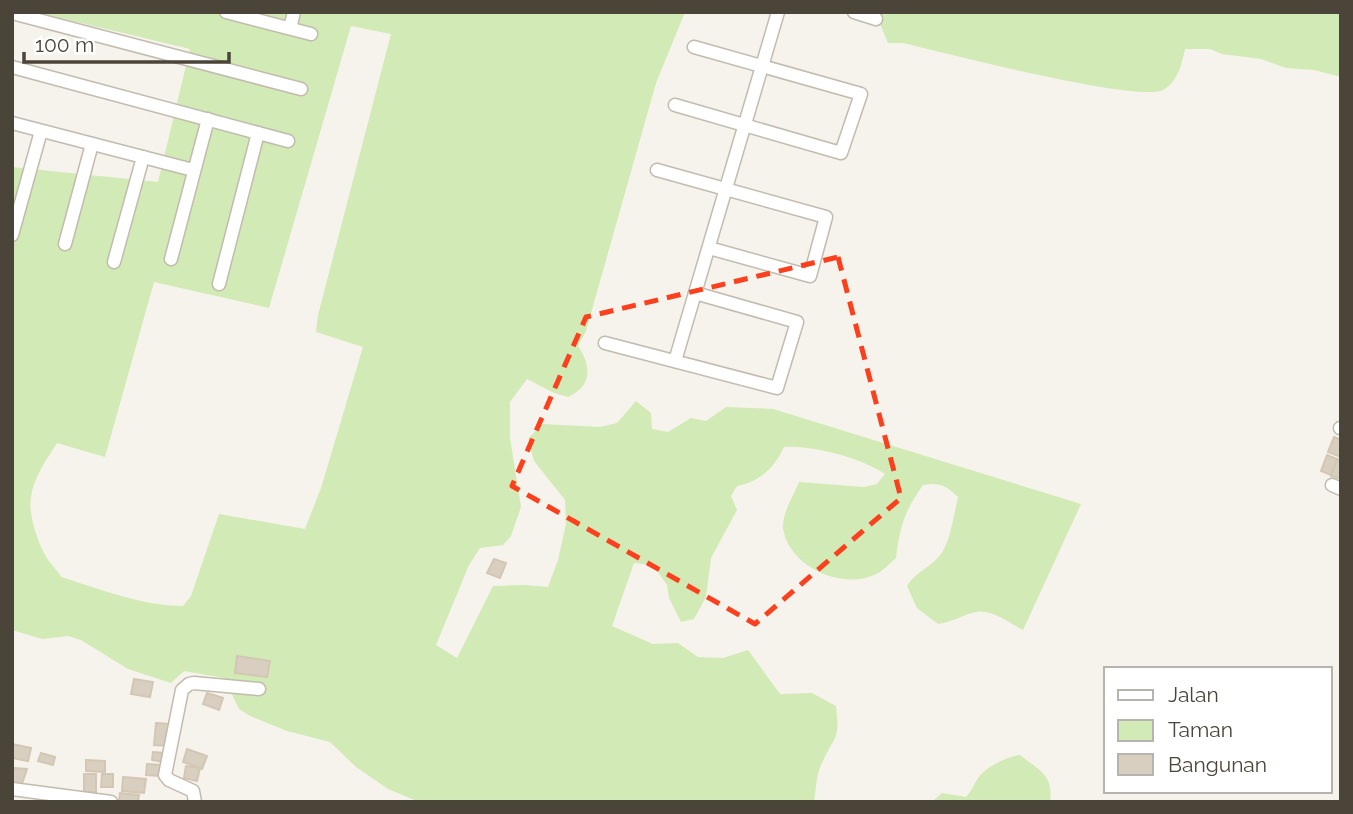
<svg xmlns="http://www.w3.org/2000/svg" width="1353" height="814" font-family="Raleway,sans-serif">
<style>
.green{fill:#d2eab5;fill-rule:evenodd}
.building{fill:#d8cfc1;stroke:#d3c7b4;stroke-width:2}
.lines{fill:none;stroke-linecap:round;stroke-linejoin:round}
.minor-casing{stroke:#c2bbae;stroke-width:15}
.minor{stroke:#fff;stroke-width:12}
.marked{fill:none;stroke:#fc3f1d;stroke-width:5;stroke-dasharray:14 9;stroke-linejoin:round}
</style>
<rect width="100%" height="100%" fill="#f6f3ec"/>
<g class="green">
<path d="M35 12H685L656 83 586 331 578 346C592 367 592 386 568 397L554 393 527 379 510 402V438L521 507 511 536 503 545 480 548 469 565 436 645 457 658 493 586 525 585 548 587 558 560 566 524 565 500 534 461 528 439 542 424 600 427 617 423 636 401 651 413 652 429 668 432 691 418 706 421 726 407 773 409 1081 504 1023 630C1009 623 992 609 976 612 963 615 952 622 938 624L917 608 907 586C916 571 934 566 943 551 951 537 954 514 958 497 947 486 939 482 923 485 904 512 900 526 896 558 889 564 882 572 874 575 841 590 788 566 783 528 782 513 794 495 799 482L864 487 877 484 885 474C862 458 812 445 784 447 774 468 761 481 737 486L731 496 737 510 711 558 706 597 694 619 681 622 669 598 667 585 653 565 634 563 612 626 653 644 678 643 698 657 723 658 748 650 780 694 812 693 836 706C840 742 835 734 822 763 816 774 816 790 814 802H419L388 789 356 767 330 742 287 731 250 716 239 709 224 678 184 671 171 683 128 669 81 640 68 636 42 639 12 630V167L158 182 190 49ZM351 26 391 34 318 315 316 332 363 347 321 488 305 529 219 514 191 596 183 606C142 606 100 589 61 577 57 569 49 563 45 555 37 540 28 514 31 497 33 478 47 459 57 443L105 457 154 282 269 308Z"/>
<path d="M875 12H1341V77L1314 70 1286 68 1261 59 1222 54 1210 49H1185C1182 63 1178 82 1163 90 1138 103 941 52 903 43H888Z"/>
<path d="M1020 755C1039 770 1054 775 1050 802H932L942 793 966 797C972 790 974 784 979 777 987 766 1007 757 1020 755Z"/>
</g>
<g class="building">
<polygon points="1334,437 1341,440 1341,457 1328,452"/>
<polygon points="1327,455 1337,459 1331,475 1321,471"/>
<polygon points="1337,459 1341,460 1341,479 1331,476"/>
<polygon points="494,559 506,563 500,578 487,573"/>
<polygon points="237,656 270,661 267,677 235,673"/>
<polygon points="134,679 153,682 150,697 131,694"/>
<polygon points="207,693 223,698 219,710 203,704"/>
<polygon points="156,723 170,724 169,746 154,745"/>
<polygon points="12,744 31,748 28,761 12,758"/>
<polygon points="187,749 207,756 202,769 183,762"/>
<polygon points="153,752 164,753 164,762 152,760"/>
<polygon points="41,753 55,757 53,765 38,761"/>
<polygon points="86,760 105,761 105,772 86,771"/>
<polygon points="147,764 161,765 160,776 146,775"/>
<polygon points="186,766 200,768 197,781 184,778"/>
<polygon points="13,768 27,769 21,787 12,786"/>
<rect x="84" y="774" width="12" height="18"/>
<polygon points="102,774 113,774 113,787 101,787"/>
<polygon points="123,777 146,779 144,793 122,791"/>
<polygon points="120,793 139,795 138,802 119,801"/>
</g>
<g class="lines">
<defs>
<g id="minor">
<polyline points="226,12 311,34"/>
<polyline points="854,12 876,19"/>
<polyline points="12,13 301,89"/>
<polyline points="290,28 294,12"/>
<polyline points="12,67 288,141"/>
<polyline points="675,105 841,153 861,94 694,47"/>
<polyline points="12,123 193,170"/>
<polyline points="657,170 826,217 810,276 709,248"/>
<polyline points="12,235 41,131"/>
<polyline points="65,244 92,144"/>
<polyline points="171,259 208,119"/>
<polyline points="114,262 143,157"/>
<polyline points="219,284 258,133"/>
<polyline points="605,343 777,388 797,322 695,293"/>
<polyline points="675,361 778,12"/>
<polyline points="1340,428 1341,428"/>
<polyline points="1332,485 1341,489"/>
<polyline points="12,789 111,802"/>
<polyline points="195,802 193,791 169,780 165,775 182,690 189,684 194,683 259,689"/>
</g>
</defs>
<use href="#minor" class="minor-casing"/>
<use href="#minor" class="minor"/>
</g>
<path class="marked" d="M838 257 901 498 755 624 512 486 586 317Z"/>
<rect width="1353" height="814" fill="none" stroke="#4b4439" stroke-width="28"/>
<rect x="1104" y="667" width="228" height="126" fill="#ffffff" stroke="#b7b4b0" stroke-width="2"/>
<rect x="1118" y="690" width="35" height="10" fill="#ffffff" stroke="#b7b4b0" stroke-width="2"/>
<text x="1168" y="702" font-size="21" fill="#4b4439">Jalan</text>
<rect x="1118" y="720" width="35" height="21" fill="#d2eab5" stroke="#b7b4b0" stroke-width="2"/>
<text x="1168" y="737" font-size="21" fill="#4b4439">Taman</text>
<rect x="1118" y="754" width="35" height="21" fill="#d8cfc1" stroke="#b7b4b0" stroke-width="2"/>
<text x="1168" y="772" font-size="21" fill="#4b4439">Bangunan</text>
<path d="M24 52v10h205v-10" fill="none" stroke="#4b4439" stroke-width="3.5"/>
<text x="35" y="52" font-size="21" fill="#4b4439" stroke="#ffffff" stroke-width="5" paint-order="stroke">100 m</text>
</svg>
